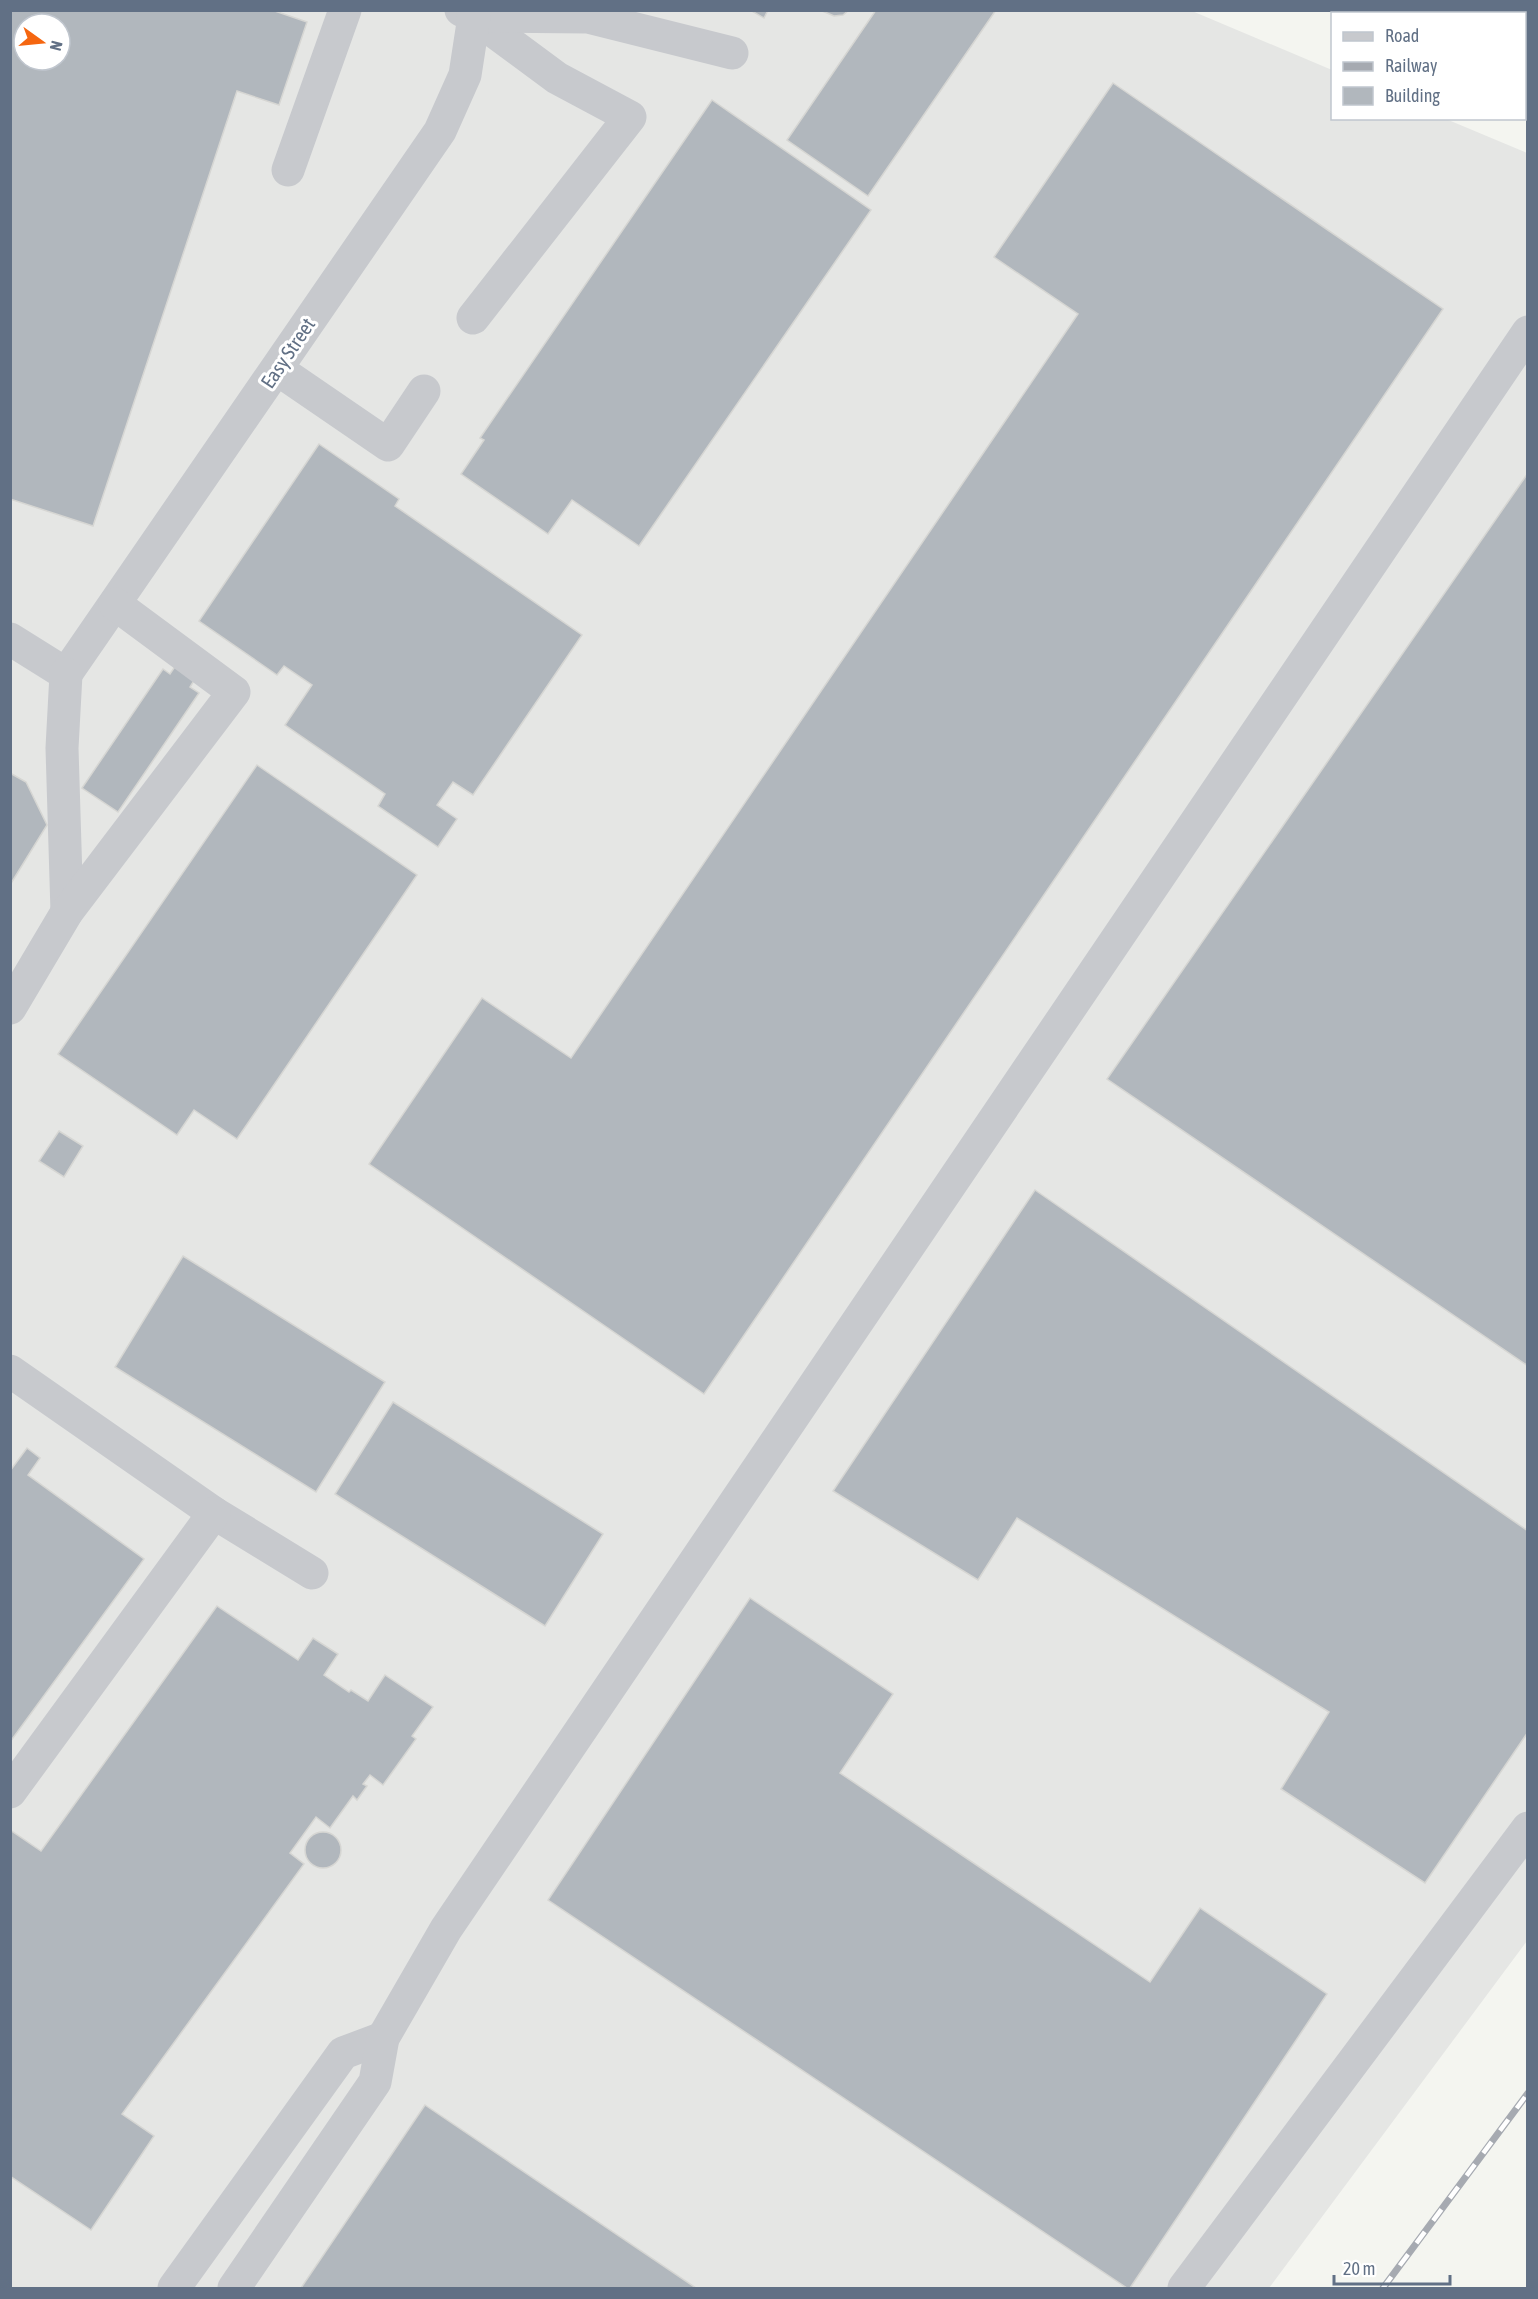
<svg xmlns="http://www.w3.org/2000/svg" width="1538" height="2299" font-family="'Asap Condensed',sans-serif">
<style>
.built{fill:#e5e6e4;fill-rule:evenodd}
.building{fill:#b1b7bd;stroke:#d6d6d3;stroke-width:1.5;fill-rule:evenodd}
.lines{fill:none;stroke-linecap:round;stroke-linejoin:round}
.minor{stroke:#c7c9cd;stroke-width:33}
.rail-casing{stroke:#a6aab1;stroke-width:7}
.rail{stroke:#fff;stroke-width:4.5;stroke-dasharray:14;stroke-linecap:butt}
.labels{text-anchor:middle;stroke-width:6;stroke-linejoin:round;paint-order:stroke}
.street-label{font-size:20px;fill:#617085;stroke:#fff}
</style>
<rect width="100%" height="100%" fill="#f4f5f0"/>
<path class="built" d="M11 11H1192L1332 70V118L1446 119 1527 153V1941L1269 2288H11ZM24 24H60V60H24Z"/>
<g class="building">
<path d="M10 10H272L307 22 279 105 237 91 93 526 10 499ZM24 24H60V60H24Z"/>
<polygon points="750,10 768,10 764,18"/>
<polygon points="849,10 843,15 834,16 820,10"/>
<polygon points="876,10 996,10 868,196 787,140"/>
<polygon points="1524,17 1528,18 1528,92 1524,99"/>
<polygon points="1113,83 1443,309 704,1394 369,1164 482,998 571,1058 1078,314 994,257"/>
<polygon points="712,100 871,210 639,546 572,500 548,534 461,474 484,440 480,438"/>
<polygon points="319,444 399,499 395,506 582,635 473,795 453,782 437,805 457,819 438,847 378,806 385,794 285,725 312,685 284,666 277,675 199,621"/>
<polygon points="1528,473 1528,1366 1107,1079"/>
<polygon points="176,665 195,679 190,687 199,693 118,812 82,788 163,669 170,674"/>
<polygon points="257,765 417,875 237,1139 194,1110 177,1135 58,1054"/>
<polygon points="10,773 26,782 47,825 10,885"/>
<polygon points="59,1131 83,1146 64,1177 39,1161"/>
<polygon points="1035,1190 1528,1531 1528,1732 1425,1883 1281,1789 1329,1712 1017,1518 978,1580 833,1491"/>
<polygon points="183,1256 385,1382 316,1492 115,1367"/>
<polygon points="393,1402 603,1534 545,1626 335,1494"/>
<polygon points="27,1448 40,1458 28,1475 144,1559 10,1742 10,1471"/>
<polygon points="750,1598 893,1694 840,1773 1150,1982 1200,1908 1327,1994 1130,2288 1127,2288 548,1900"/>
<polygon points="217,1606 298,1660 313,1638 338,1654 324,1675 349,1692 351,1690 368,1701 385,1675 433,1707 412,1736 416,1739 383,1785 370,1775 363,1784 367,1786 357,1800 353,1796 330,1828 316,1817 290,1853 304,1864 122,2114 154,2136 91,2230 10,2176 10,1830 41,1851"/>
<circle cx="323" cy="1850" r="18"/>
<polygon points="425,2105 696,2288 301,2288"/>
</g>
<g class="lines">
<g class="minor">
<polyline points="461,10 473,16 557,78 630,117 473,318"/>
<polyline points="473,16 588,17 732,53"/>
<polyline points="288,170 345,10"/>
<polyline points="277,369 388,445 424,391"/>
<polyline points="10,639 66,674"/>
<polyline points="66,674 440,131 465,75 475,10"/>
<polyline points="66,674 62,748 67,912"/>
<polyline points="10,1008 67,912 234,692 115,604"/>
<polyline points="10,1371 214,1513 312,1573"/>
<polyline points="10,1792 214,1513"/>
<polyline points="174,2288 343,2053 383,2038"/>
<polyline points="234,2288 375,2082 383,2038 446,1929 1528,332"/>
<polyline points="1184,2288 1528,1828"/>
</g>
<defs>
<polyline id="rail" points="1383,2288 1528,2093"/>
</defs>
<use href="#rail" class="rail-casing"/>
<use href="#rail" class="rail"/>
</g>
<g class="labels">
<g class="street-label">
<text transform="translate(288 353) rotate(-56)" y="7">Easy Street</text>
</g>
</g>
<rect width="1538" height="2299" fill="none" stroke="#617085" stroke-width="24"/>
<rect x="1331" y="12" width="195" height="108" fill="#ffffff" stroke="#c0c6ce" stroke-width="1.5"/>
<rect x="1343" y="32" width="30" height="9" fill="#c7c9cd" stroke="#c0c6ce" stroke-width="1.5"/>
<text x="1385" y="42" font-size="18" fill="#617085">Road</text>
<rect x="1343" y="62" width="30" height="9" fill="#a6aab1" stroke="#c0c6ce" stroke-width="1.5"/>
<text x="1385" y="72" font-size="18" fill="#617085">Railway</text>
<rect x="1343" y="87" width="30" height="18" fill="#b1b7bd" stroke="#c0c6ce" stroke-width="1.5"/>
<text x="1385" y="102" font-size="18" fill="#617085">Building</text>
<g transform="translate(42 42) rotate(105)"><circle r="28" fill="#ffffff" stroke="#c0c6ce" stroke-width="1.5"/>
<path d="M0-4.5L10 22L0 15L-10 22Z" fill="#f56610"/>
<text y="-9" font-size="16" font-weight="bold" text-anchor="middle" fill="#617085">N</text>
</g>
<path d="M1334 2275v9h116v-9" fill="none" stroke="#617085" stroke-width="3"/>
<text x="1343" y="2275" font-size="18" fill="#617085" stroke="#ffffff" stroke-width="4.5" paint-order="stroke">20 m</text>
</svg>
